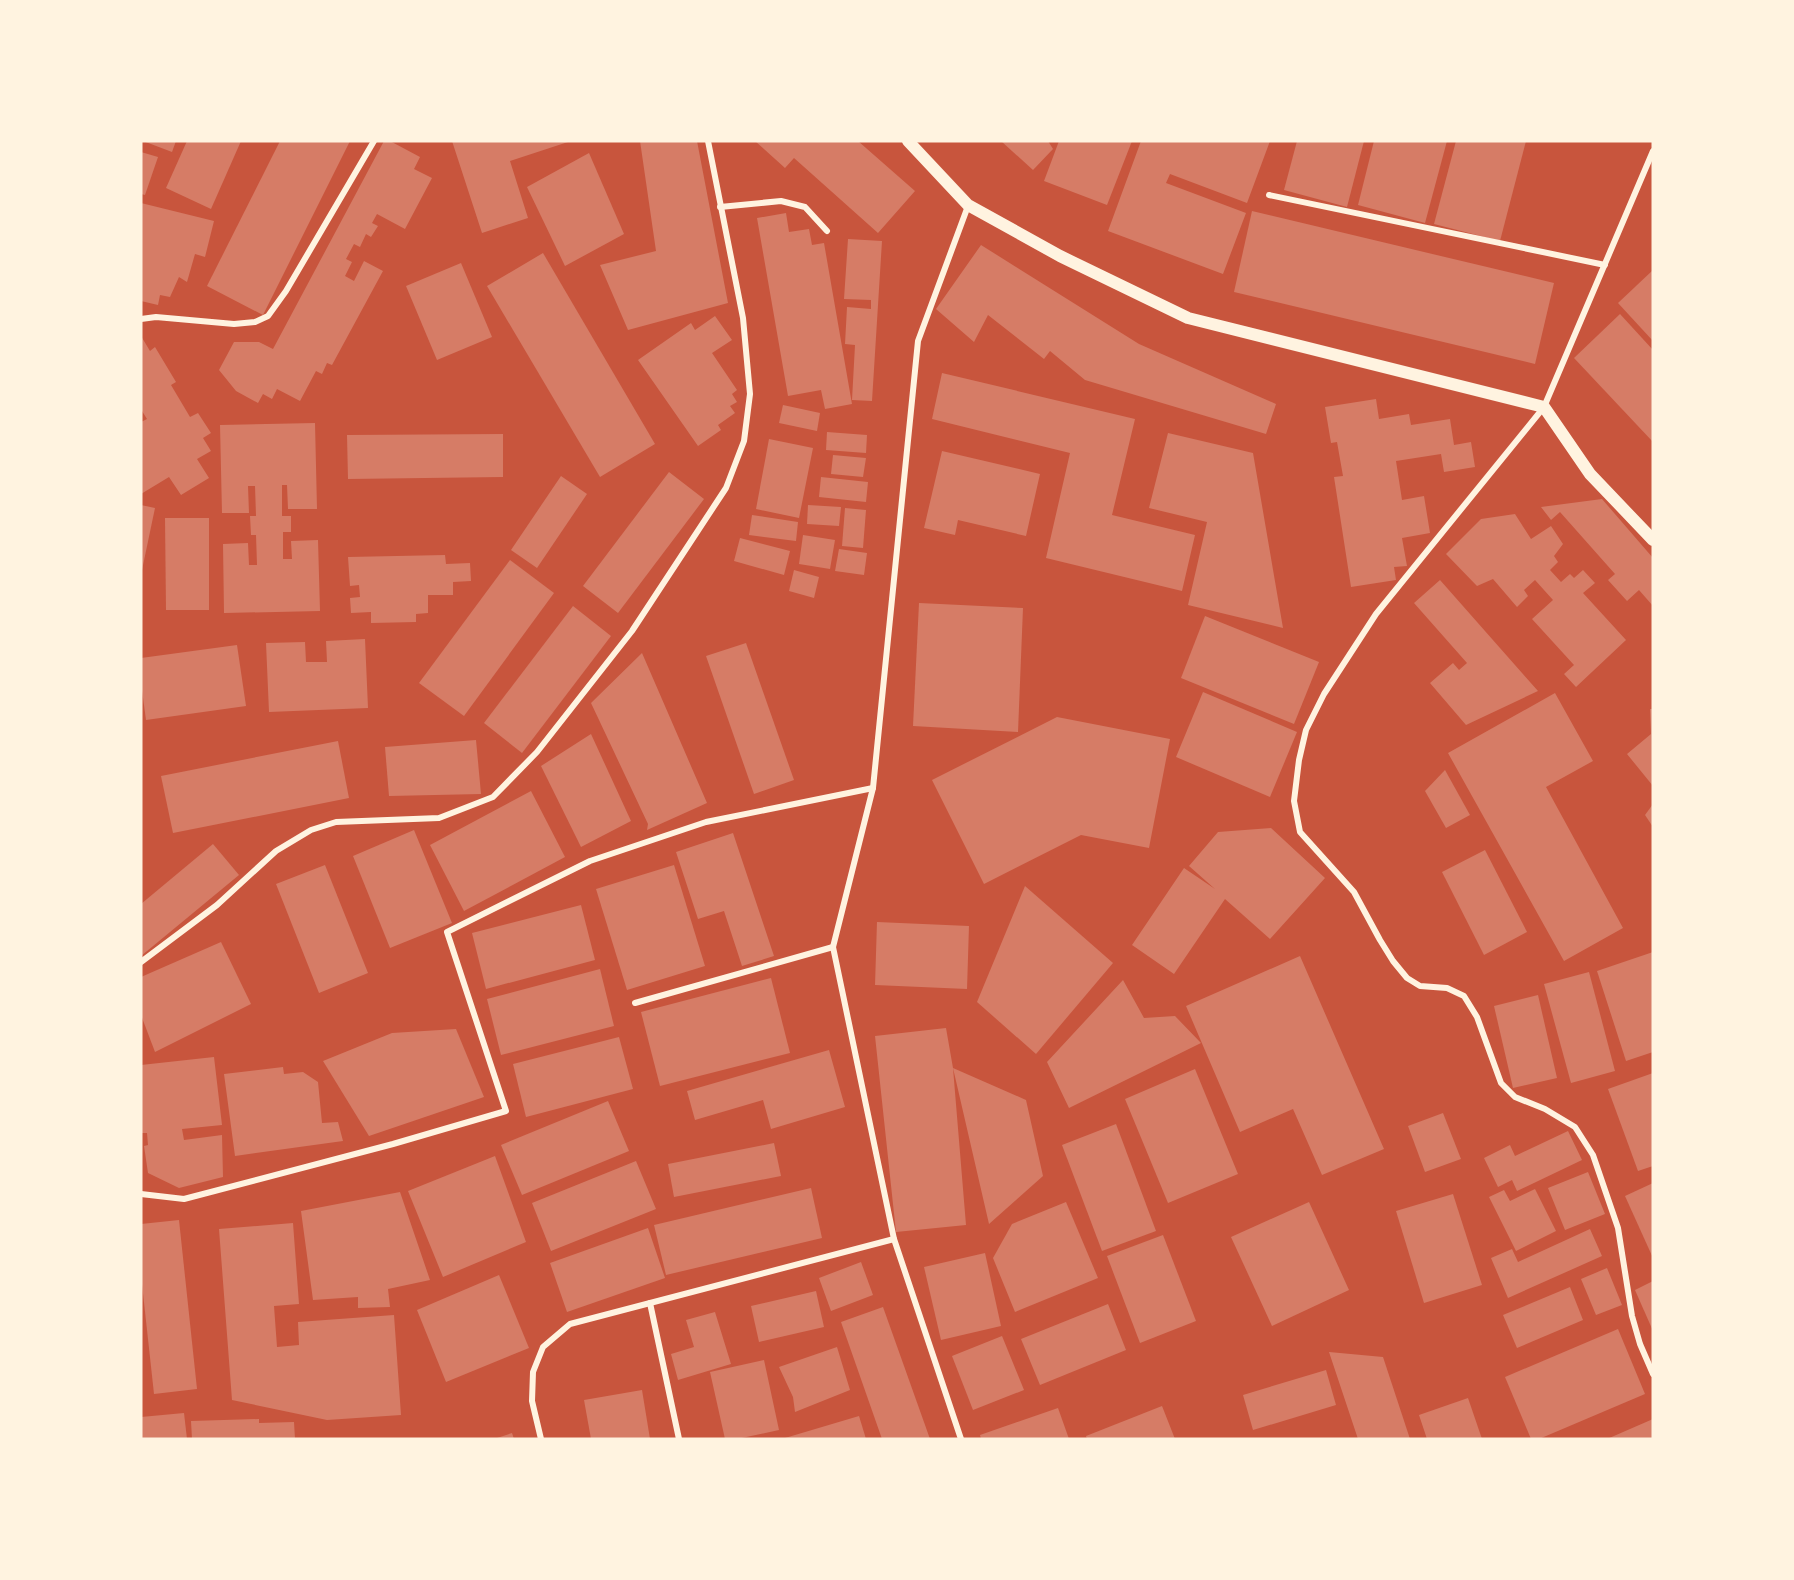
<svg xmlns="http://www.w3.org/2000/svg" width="1794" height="1580" font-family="'Playfair Display',serif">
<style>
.building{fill:#d67c66}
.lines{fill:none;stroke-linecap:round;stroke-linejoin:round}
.minor{stroke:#fff3e0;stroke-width:6}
.secondary{stroke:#fff3e0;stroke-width:12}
</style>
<rect width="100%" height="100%" fill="#c8553d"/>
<g class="building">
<polygon points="143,141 176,141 172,152"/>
<polygon points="187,141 241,141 211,209 166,188"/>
<polygon points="280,141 350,141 263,315 207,286"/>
<polygon points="384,141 390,141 420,157 414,169 432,178 405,229 377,214 372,223 378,226 371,237 366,234 360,247 354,244 346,259 352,262 345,276 354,281 364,261 383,271 332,365 327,363 322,374 316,371 300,401 277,389 272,399 263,394 258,403 236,391 219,370 234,342 259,342 273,349"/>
<polygon points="452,141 571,141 510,161 528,218 482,233"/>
<polygon points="640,141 697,141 728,303 628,330 600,265 656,251"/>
<polygon points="755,141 858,141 915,191 878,233 794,158 785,168"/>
<polygon points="1001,141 1048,141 1053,149 1033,170"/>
<polygon points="1059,141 1132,141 1107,205 1044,181"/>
<polygon points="1141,141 1270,141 1247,203 1170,174 1166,183 1246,213 1223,274 1108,231"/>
<polygon points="1297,141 1364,141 1347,207 1284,190"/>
<polygon points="1374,141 1447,141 1425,223 1358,205"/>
<polygon points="1456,141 1526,141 1500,241 1434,224"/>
<polygon points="141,152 158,157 145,195 141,194"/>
<polygon points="589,153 624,234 565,266 527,187"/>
<polygon points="141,203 214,221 205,257 195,254 187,282 179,277 170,297 160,295 158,305 141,301"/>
<polygon points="1252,211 1554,283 1535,364 1234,292"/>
<polygon points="786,213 789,232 809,229 812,245 824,243 852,404 825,409 821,390 788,396 757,218"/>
<polygon points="848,239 882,241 872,401 852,400 855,345 845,344 847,307 871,309 871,300 844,299"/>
<polygon points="981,245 1139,344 1276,404 1266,434 1085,380 1050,351 1044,359 988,315 974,342 936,309"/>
<polygon points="543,253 655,444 600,477 487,286"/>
<polygon points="461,263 492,337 437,360 406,286"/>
<polygon points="1653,270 1653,341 1618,303"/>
<polygon points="1620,314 1653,350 1653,442 1574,358"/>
<polygon points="715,316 732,340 712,353 737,390 732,394 737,402 730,406 735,413 718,425 721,430 698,446 638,360 691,323 695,330"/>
<polygon points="141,336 150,351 155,347 176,382 171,385 190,417 198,413 211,433 203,438 211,451 197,459 209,478 181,495 169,477 141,494 141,422 147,419 142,411 141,411"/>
<polygon points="942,373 1135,419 1112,515 1195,535 1182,591 1046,558 1070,453 932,419"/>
<polygon points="1376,399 1379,419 1409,414 1411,425 1450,419 1454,445 1471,442 1475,467 1444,472 1441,454 1396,461 1402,500 1424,496 1430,533 1402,538 1407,566 1394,567 1396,580 1351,587 1334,477 1343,476 1337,442 1331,443 1325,407"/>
<polygon points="783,405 820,413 817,431 779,423"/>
<polygon points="315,423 317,509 288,509 287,485 282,485 282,516 291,516 291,532 283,532 283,559 292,559 291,541 318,540 320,611 224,613 223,544 248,543 249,565 257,565 256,535 251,535 250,516 256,516 255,486 248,486 249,513 222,513 220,425"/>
<polygon points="827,432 867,435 866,453 826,450"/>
<polygon points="1168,433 1253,453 1283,628 1188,605 1207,522 1149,508"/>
<polygon points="503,434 503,477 348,479 347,435"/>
<polygon points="769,439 813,448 799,518 756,509"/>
<polygon points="942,451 1040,474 1026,536 958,520 955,535 924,528"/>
<polygon points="833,455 866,458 863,477 831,474"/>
<polygon points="669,472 704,499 618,613 583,586"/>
<polygon points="561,476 587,494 537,568 511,550"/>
<polygon points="821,477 868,482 866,502 819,497"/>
<polygon points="1602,499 1653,558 1653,606 1639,590 1627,601 1608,580 1615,574 1560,512 1551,520 1541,507"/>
<polygon points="141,505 155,508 142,570 141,570"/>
<polygon points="808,505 841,507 839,526 807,524"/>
<polygon points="845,508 866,510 863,548 842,546"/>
<polygon points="1515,514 1531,539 1551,526 1563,544 1554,556 1558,562 1550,570 1561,582 1570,574 1574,578 1583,570 1595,583 1583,593 1626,640 1576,687 1564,674 1574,665 1532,619 1553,600 1535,580 1524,590 1528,596 1517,607 1493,579 1477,586 1446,554 1481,519"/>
<polygon points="752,515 798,522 796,541 749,535"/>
<polygon points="165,518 209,518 209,610 166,610"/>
<polygon points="803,535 835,540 830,569 799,564"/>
<polygon points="740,538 790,551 784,575 734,561"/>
<polygon points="839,549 867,553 864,575 835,571"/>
<polygon points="445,555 446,564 470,563 471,581 453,582 453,595 428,595 428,613 416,614 416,622 371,623 371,612 351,613 350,598 360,597 359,585 350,586 348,557"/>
<polygon points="510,560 554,593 464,716 419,683"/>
<polygon points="794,570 819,577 814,598 789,591"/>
<polygon points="1440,580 1538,691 1466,725 1430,683 1453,663 1459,670 1467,663 1414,603"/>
<polygon points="919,603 1023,608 1018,732 913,726"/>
<polygon points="573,606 611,636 522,753 484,723"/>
<polygon points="1205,616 1319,662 1294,724 1181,678"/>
<polygon points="365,639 368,708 269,712 266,643 305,642 306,662 327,662 326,641"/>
<polygon points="746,643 794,780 754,794 706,656"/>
<polygon points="237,645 246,706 146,720 141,683 141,658"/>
<polygon points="642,653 707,803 647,830 648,824 591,703"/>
<polygon points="1203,692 1297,732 1270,797 1176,757"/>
<polygon points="1555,693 1593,761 1546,787 1623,928 1564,961 1448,753"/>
<polygon points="1650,709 1653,709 1653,786 1627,754 1651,734"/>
<polygon points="1057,717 1170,739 1149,848 1081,835 984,884 932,780"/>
<polygon points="591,734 631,821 581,847 541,766"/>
<polygon points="476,740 481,794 389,796 385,747"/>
<polygon points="338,741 349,798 173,833 161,776"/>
<polygon points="1445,770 1470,815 1446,828 1425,791"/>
<polygon points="531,791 565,857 464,911 430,845"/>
<polygon points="1653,804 1653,827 1645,815"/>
<polygon points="1271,828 1325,878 1270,939 1225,899 1174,974 1132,945 1184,868 1215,889 1189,866 1218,832"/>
<polygon points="414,830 452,923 390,948 353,856"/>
<polygon points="733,833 774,956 742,966 724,911 698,919 676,852"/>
<polygon points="213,844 239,875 141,956 141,904"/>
<polygon points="1485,850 1527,932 1484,955 1442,872"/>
<polygon points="325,865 368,973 319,993 276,884"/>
<polygon points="674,865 705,966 627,990 596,889"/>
<polygon points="1025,886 1113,963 1036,1054 977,1002"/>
<polygon points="581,905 595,960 486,989 472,933"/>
<polygon points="877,922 969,926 967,989 875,985"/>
<polygon points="221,942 251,1004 155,1052 141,1015 141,977"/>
<polygon points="1653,952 1653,1052 1626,1061 1597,971"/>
<polygon points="1300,956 1384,1149 1322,1175 1293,1109 1240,1132 1186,1006"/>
<polygon points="600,969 614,1026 501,1055 487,999"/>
<polygon points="1589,972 1615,1071 1571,1083 1544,984"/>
<polygon points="771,978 790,1053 660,1086 641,1012"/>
<polygon points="1123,980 1144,1018 1175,1016 1201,1043 1069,1108 1047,1062"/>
<polygon points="1538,995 1557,1078 1513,1088 1494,1006"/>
<polygon points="946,1028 953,1068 1026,1100 1043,1176 989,1224 953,1068 966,1225 896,1232 875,1036"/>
<polygon points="456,1029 484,1097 369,1136 323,1061 392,1033"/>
<polygon points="619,1037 633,1089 526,1117 513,1064"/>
<polygon points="829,1050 845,1107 771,1129 763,1100 695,1120 687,1091"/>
<polygon points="214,1057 222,1125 182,1129 184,1140 222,1135 223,1177 179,1188 148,1173 144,1146 148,1145 147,1133 141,1133 141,1065"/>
<polygon points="283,1067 284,1074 303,1072 318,1082 322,1123 338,1122 343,1141 235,1156 224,1074"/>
<polygon points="1195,1069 1238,1174 1168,1203 1125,1099"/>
<polygon points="1653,1073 1653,1166 1638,1171 1608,1089"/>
<polygon points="608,1101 629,1151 522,1195 501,1145"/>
<polygon points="1443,1113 1461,1159 1425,1172 1408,1126"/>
<polygon points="1116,1124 1156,1231 1102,1251 1062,1145"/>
<polygon points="1568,1131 1582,1160 1517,1191 1512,1180 1498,1187 1484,1158 1510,1145 1515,1156"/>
<polygon points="774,1143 781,1176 674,1197 668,1164"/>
<polygon points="495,1156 526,1242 443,1277 408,1191"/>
<polygon points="636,1161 656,1209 551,1251 532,1203"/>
<polygon points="1588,1172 1605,1214 1565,1230 1548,1188"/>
<polygon points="1653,1183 1653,1258 1625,1196"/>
<polygon points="811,1188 822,1238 666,1275 654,1225"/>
<polygon points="1535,1189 1556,1231 1516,1251 1489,1197 1504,1190 1510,1201"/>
<polygon points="400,1192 430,1280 388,1289 390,1307 358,1308 358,1297 313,1300 301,1211"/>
<polygon points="1453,1194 1482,1285 1424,1303 1396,1211"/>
<polygon points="1066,1202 1098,1278 1015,1312 993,1258 1012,1224"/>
<polygon points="1309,1202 1349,1290 1272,1326 1231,1237"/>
<polygon points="179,1220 197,1389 154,1394 141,1275 141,1224"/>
<polygon points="293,1223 299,1304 274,1306 277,1347 299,1345 298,1322 394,1315 401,1415 327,1420 232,1400 219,1229"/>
<polygon points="648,1228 665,1278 567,1312 550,1263"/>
<polygon points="1590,1229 1602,1256 1508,1298 1491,1258 1512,1249 1518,1262"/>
<polygon points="1163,1235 1196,1321 1140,1343 1107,1256"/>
<polygon points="985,1253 1001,1326 941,1340 924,1267"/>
<polygon points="861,1262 873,1295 831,1311 819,1278"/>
<polygon points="1607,1268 1622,1305 1596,1315 1581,1279"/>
<polygon points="499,1275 529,1348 446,1382 417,1310"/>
<polygon points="1653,1281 1653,1331 1635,1290"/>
<polygon points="1570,1287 1583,1320 1517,1348 1503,1315"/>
<polygon points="816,1291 824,1327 759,1342 751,1306"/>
<polygon points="1108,1304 1126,1350 1040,1385 1021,1339"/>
<polygon points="883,1307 930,1439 882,1439 841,1322"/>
<polygon points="715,1312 731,1364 678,1380 671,1354 694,1347 686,1320"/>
<polygon points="1618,1329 1645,1394 1539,1439 1531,1439 1505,1377"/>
<polygon points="1002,1336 1024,1390 973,1410 952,1356"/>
<polygon points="837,1347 850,1390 795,1412 793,1397 779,1367"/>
<polygon points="1329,1352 1383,1357 1410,1439 1358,1439"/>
<polygon points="764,1360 779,1430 737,1439 725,1439 710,1372"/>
<polygon points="1326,1370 1336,1405 1253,1430 1243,1395"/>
<polygon points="642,1390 650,1439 591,1439 584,1400"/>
<polygon points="1468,1398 1482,1439 1427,1439 1419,1415"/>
<polygon points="1162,1406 1175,1439 1087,1439 1086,1436"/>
<polygon points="1058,1408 1069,1439 981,1439 980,1435"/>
<polygon points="184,1413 187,1439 141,1439 141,1417"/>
<polygon points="859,1416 866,1439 785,1439 785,1438"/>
<polygon points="259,1419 259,1423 294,1422 295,1439 192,1439 191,1421"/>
<polygon points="1653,1419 1653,1439 1607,1439"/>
<polygon points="512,1433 514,1439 494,1439"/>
</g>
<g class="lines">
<g class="minor">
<polyline points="1653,151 1544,407 1376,614 1324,694 1306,730 1299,760 1294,801 1300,832 1354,892 1380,940 1393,961 1407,978 1420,986 1447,988 1464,996 1477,1017 1501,1083 1515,1097 1545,1109 1575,1127 1593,1155 1618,1228 1632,1316 1640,1344 1653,1374"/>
<polyline points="1269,195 1605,265"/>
<polyline points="720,207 781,201 805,207 827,231"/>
<polyline points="141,319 156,317 234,324 255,322 268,316 286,291 374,141"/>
<polyline points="141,962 217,905 276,851 311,830 336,822 439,818 493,797 537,752 632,631 726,488 744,441 750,394 743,318 708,141"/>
<polyline points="635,1003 833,947"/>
<polyline points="141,1194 184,1199 393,1144 506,1111 447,932 590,861 706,822 873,788"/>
<polyline points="650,1303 679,1439"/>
<polyline points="541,1439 532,1401 533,1372 543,1347 570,1324 894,1239"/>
<polyline points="961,1439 894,1239 833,947 873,788 918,341 968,206"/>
</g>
<polyline class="secondary" points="908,141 968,205 1060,256 1188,318 1544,407 1590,474 1653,540"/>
</g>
<rect width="1794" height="1580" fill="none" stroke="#fff3e0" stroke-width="285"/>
</svg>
